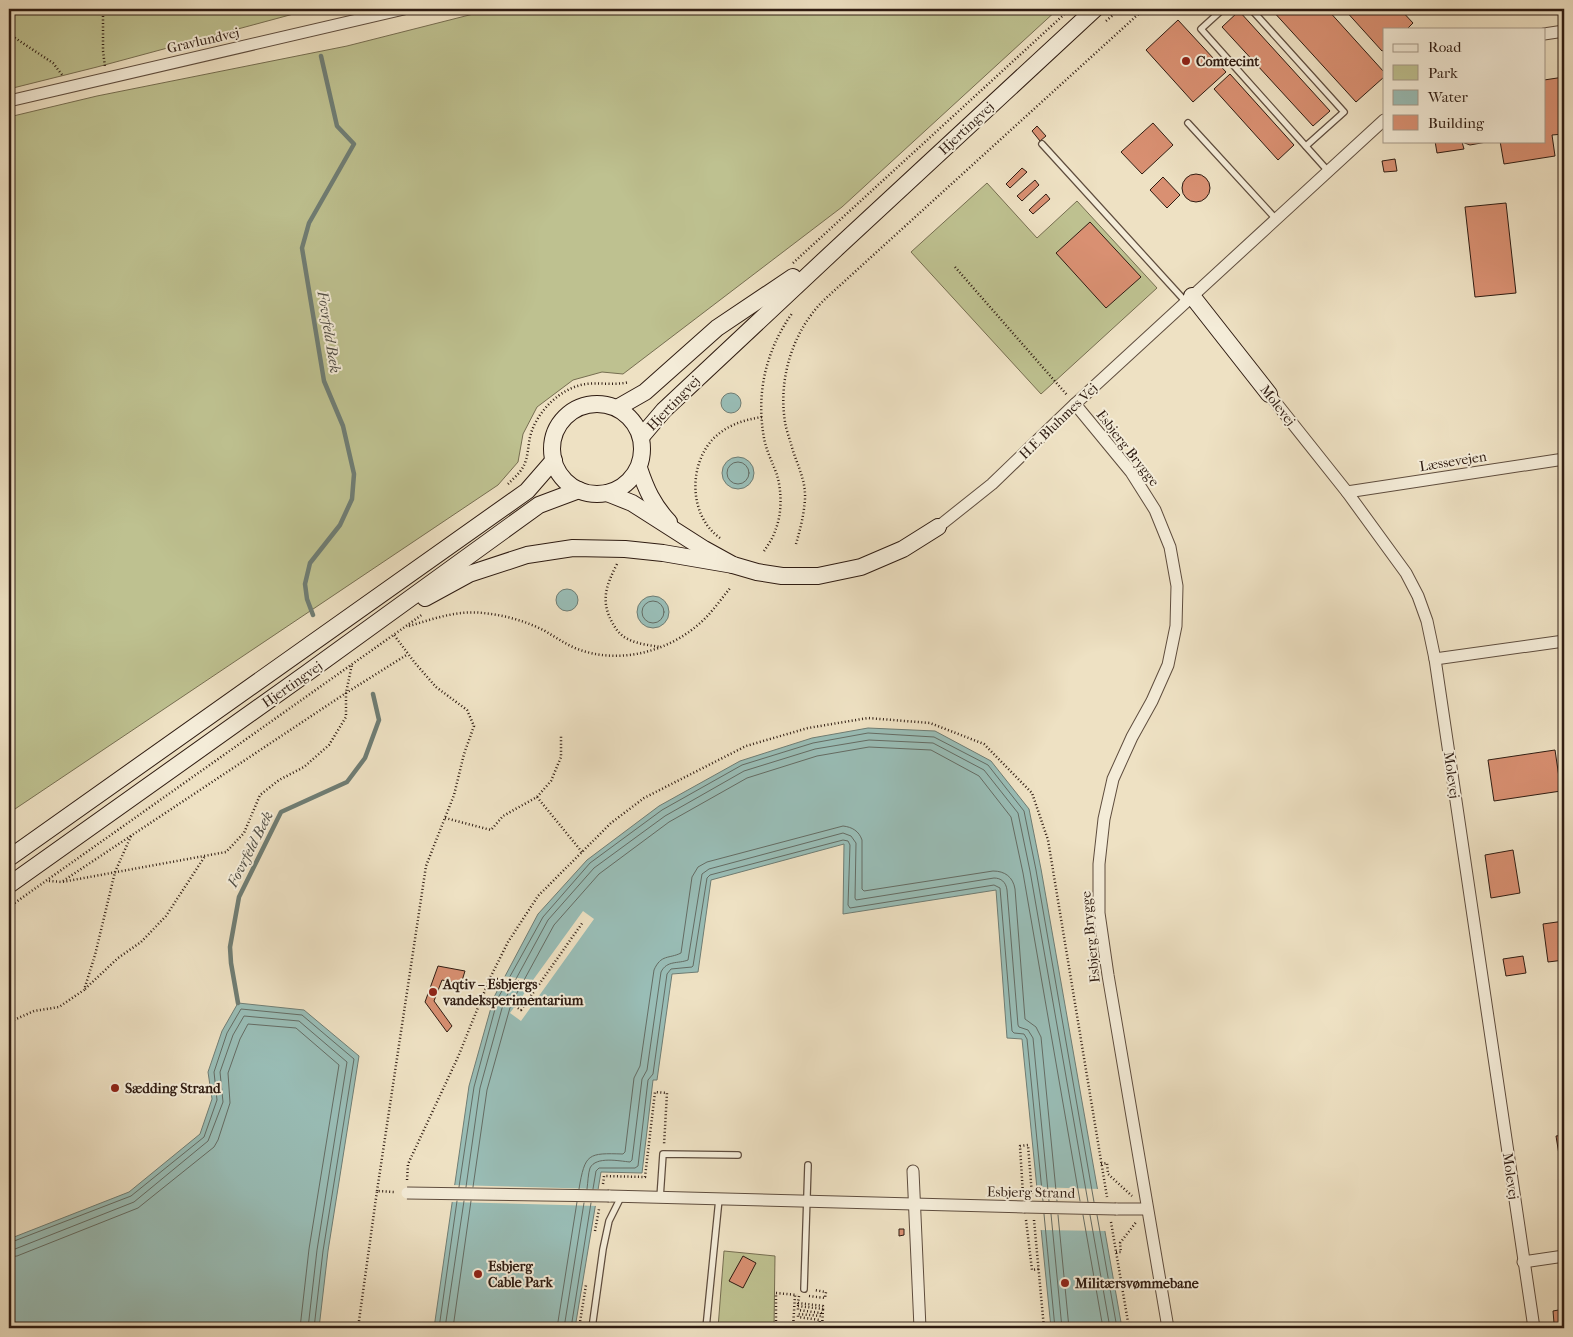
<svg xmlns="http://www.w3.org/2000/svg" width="1573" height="1337" font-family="'IM FELL French Canon',serif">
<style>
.green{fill:#bec190;stroke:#766e51}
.water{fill:#99bdb6;stroke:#6f7d74}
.pier{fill:#eee1c3}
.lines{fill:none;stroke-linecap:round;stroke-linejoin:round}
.shore{stroke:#646c64;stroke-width:1}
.stream{stroke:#6f7d74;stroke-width:4.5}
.building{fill:#d99072;stroke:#2f1c12}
.lane-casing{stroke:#5f4d3e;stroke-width:8}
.street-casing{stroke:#5f4d3e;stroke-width:13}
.secondary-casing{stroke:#2f1c12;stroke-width:18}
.path{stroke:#2f1c12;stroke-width:2.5;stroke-dasharray:1 2.5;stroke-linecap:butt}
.lane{stroke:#f4ecd8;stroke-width:5.5}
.street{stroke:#f4ecd8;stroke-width:11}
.secondary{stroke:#f4ecd8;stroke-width:16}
.street-bridge-casing{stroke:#5f4d3e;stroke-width:13;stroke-linecap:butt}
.street-bridge{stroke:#f4ecd8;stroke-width:11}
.poi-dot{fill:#8f2418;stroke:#f4ecd8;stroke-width:2}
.labels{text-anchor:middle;stroke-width:4;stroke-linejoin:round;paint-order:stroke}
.street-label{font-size:14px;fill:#2f1c12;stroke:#f4ecd8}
.poi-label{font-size:14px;font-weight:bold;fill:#2f1c12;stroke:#f4ecd8;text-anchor:start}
.water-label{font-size:15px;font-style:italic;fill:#4f4c43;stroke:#f4ecd8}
</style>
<rect width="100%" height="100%" fill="#eee1c3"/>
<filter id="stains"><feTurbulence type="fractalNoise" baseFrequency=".004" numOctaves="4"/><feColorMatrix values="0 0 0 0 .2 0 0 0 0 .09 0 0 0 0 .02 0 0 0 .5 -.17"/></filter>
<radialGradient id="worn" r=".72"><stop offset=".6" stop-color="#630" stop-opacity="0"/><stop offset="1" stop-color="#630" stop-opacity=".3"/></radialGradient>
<g class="green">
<polygon points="9,9 312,9 97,67 9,89"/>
<polygon points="493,9 1058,9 842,207 623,374 602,372 573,380 537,407 523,434 518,462 498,485 9,813 9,117 97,96 347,46"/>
<polygon points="987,183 1037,238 1077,201 1157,288 1041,394 911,252"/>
<polygon points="724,1251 775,1256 774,1328 718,1328"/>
</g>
<g class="water">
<circle cx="731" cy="403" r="10"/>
<circle cx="738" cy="473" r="16"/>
<circle cx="567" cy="600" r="11"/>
<circle cx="653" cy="612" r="16"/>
<polygon points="868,728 935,731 991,761 1029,809 1041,869 1122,1328 1051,1328 1022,1039 1007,1038 996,890 843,914 844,844 711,880 698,972 672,974 657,1080 653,1080 642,1173 601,1172 575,1328 434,1328 469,1086 494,997 538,914 587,860 659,806 740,761 812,738"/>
<polygon points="238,1003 304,1010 359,1056 328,1251 319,1328 9,1328 9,1239 129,1192 200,1134 212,1099 208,1072 222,1031"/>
</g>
<g class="pier">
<polygon points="583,911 594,919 521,1021 510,1013 529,987 498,983 502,976 533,980"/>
<polygon points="452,1185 600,1189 598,1206 450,1202"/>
<polygon points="1034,1187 1100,1189 1107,1231 1038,1230"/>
</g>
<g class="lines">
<g class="shore">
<circle cx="738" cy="473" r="11"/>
<circle cx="653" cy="612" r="11"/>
<polyline points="459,1187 474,1087 498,998 543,917 590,863 662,810 742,765 813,743 868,733 934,737 988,765 1024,811 1036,870 1094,1202"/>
<polyline points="466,1187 480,1088 504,1001 548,920 594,868 665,816 744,771 815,749 869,740 933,743 984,770 1018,813 1030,871 1088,1202"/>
<polyline points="473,1187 487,1090 511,1004 554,925 599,874 669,822 747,778 817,756 869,747 931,750 979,776 1011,817 1023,873 1080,1201"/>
<path d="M579 1189C585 1153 588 1153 623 1154L625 1152 634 1078 640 1066 654 970C661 954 669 959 681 953L692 877 698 867 707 862 843 826C852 827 859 831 862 840V889L864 891 993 871C1005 871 1013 877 1015 889L1025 1019 1036 1027 1041 1037 1057 1201"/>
<path d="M587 1189C588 1182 588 1174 590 1168 596 1156 619 1161 630 1162L632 1160 642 1079 647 1070 661 972C667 960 678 964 688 960L702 874 709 869 843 833 851 836 856 843 855 898 856 900 994 878C1001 878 1006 882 1007 890L1018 1025 1019 1027 1028 1030 1033 1038 1049 1201"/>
<polyline points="593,1189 596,1171 599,1168 635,1168 638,1166 648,1080 653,1074 667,974 671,969 692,967 693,966 707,878 710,875 843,840 848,841 850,845 848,905 850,908 994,885 1000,888 1012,1031 1014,1033 1024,1034 1027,1039 1043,1201"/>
<polyline points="1044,1214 1055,1328"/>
<polyline points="1051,1214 1062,1328"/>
<polyline points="1058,1215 1069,1328"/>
<polyline points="1083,1215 1103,1328"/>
<polyline points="1090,1215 1110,1328"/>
<polyline points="1097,1215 1117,1328"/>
<polyline points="9,1243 131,1196 204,1137 217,1100 214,1072 227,1033 241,1009 302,1015 354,1059 323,1251 314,1328"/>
<polyline points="9,1250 15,1249 134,1202 208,1141 223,1102 220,1072 233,1035 244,1016 299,1021 347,1062 317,1250 308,1328"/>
<polyline points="9,1257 17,1256 138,1208 214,1147 218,1140 230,1103 228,1073 240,1039 248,1024 296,1028 339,1065 309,1249 300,1328"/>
<polyline points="439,1328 457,1201"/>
<polyline points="445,1328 464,1201"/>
<polyline points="453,1328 471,1201"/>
<polyline points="557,1328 577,1202"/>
<polyline points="564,1328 584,1203"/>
<polyline points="571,1328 591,1203"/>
</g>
<g class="stream">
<polyline points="313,9 314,10"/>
<polyline points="313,615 307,599 305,584 310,563 340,525 352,499 354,474 343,426 324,381 302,248 309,223 354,144 337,126 321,56"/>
<polyline points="238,1003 231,963 230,947 239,897 281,812 347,782 365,758 379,720 373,694"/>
</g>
</g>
<g class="building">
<polygon points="1271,9 1327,9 1384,72 1384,77 1356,102"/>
<polygon points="1344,9 1400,9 1413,23 1407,29 1384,29 1384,50 1382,51"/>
<polygon points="1239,11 1330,111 1313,126 1222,27"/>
<polygon points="1178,20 1226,72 1193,102 1146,50"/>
<polygon points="1230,74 1294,145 1278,160 1214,89"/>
<polygon points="1564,77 1564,134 1552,135 1555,156 1504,164 1500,141 1544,141 1544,80"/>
<polygon points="1153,123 1173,145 1142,174 1121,152"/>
<polygon points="1037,126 1046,136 1040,141 1032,131"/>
<polygon points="1435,141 1492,141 1470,145 1462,142 1464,149 1437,153"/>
<polygon points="1395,159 1397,171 1384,172 1382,161"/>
<polygon points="1022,168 1027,172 1010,188 1006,184"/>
<circle cx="1196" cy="188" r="14"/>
<polygon points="1163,177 1180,195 1167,208 1150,190"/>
<polygon points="1035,180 1039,185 1022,201 1017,196"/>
<polygon points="1046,194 1050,199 1033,214 1029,210"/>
<polygon points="1506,203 1516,293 1475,297 1465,207"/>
<polygon points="1090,222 1141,277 1106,308 1056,253"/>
<polygon points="1555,750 1561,791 1494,801 1488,760"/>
<polygon points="1513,850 1520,893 1491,898 1485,855"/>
<polygon points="1564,921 1564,960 1548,962 1543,924"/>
<polygon points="1523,956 1526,973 1506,976 1503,959"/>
<polygon points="438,966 465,971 461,984 442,980 434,1001 452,1026 447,1032 425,1002"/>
<polygon points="1564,1135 1564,1186 1556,1136"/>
<polygon points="899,1229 904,1229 904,1235 899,1236"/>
<polygon points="743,1256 756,1263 743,1288 729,1281"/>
<polygon points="1564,1309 1564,1322 1554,1323 1553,1311"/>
</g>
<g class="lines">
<defs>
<g id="lane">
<polyline points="1223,9 1201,29 1328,171"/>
<polyline points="1251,9 1344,112 1306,146"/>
<polyline points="1188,123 1276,219"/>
<polyline points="1042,144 1186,302"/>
<polyline points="660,1198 663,1154 738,1155"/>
<polyline points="804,1289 808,1165"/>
<polyline points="592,1328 603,1249 609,1221 621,1197"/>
<polyline points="706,1328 719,1199"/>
</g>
<g id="street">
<polyline points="1544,34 1564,31"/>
<polyline points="9,101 404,9"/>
<polyline points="1269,394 1347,492 1406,573 1418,596 1427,621 1435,659 1534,1328"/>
<polyline points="1075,404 1131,472 1155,510 1170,547 1177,586 1176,626 1168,665 1152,701 1132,737 1113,779 1104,819 1099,864 1099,913 1108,975 1168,1328"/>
<polyline points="1347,492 1564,459"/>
<polyline points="938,527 992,484 1075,404 1384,120"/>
<polyline points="1435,659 1564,641"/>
<polyline points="913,1171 920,1328"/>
<polyline points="609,1196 1024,1207"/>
<polyline points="1116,1209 1146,1209"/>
<polyline points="1523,1262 1564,1256"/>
</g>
<g id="secondary">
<polyline points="1192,296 1269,394"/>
<circle cx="597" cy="449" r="45"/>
<polyline points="617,408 645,392 717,328 793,277"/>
<polyline points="641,437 664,410 837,248 1095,9"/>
<path d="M639 468C646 489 653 505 669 522"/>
<polyline points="607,493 632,503 704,549 733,565 757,572 782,576 818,576 861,567 903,549 938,527"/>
<polyline points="425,598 469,574 527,555 573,548 625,549 663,553 733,565"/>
<polyline points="9,858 527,491 554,460"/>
<polyline points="9,885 307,673 539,505 579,490"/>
</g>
</defs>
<use href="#lane" class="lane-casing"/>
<use href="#street" class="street-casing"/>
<use href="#secondary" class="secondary-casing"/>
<g class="path">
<polyline points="103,9 103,51 105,67"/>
<polyline points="1106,21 1120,9"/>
<polyline points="9,34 53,63 63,76"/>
<polyline points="793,263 1070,9"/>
<polyline points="955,267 1067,395"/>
<path d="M508 484C513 479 520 473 523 467 528 459 528 446 530 437 535 416 553 396 572 388 592 379 610 387 629 382"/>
<path d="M720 538C689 516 688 466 713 439 727 425 743 420 762 417"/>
<path d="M796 544C800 530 804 515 805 499 806 479 796 463 791 444 789 437 786 429 785 422 778 378 793 330 825 299L1144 9"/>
<path d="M764 551C768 545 773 538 775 531 782 515 782 492 777 475 773 464 768 454 765 443 755 396 765 351 793 312"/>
<path d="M617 564C606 586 600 601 613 624 616 629 620 635 626 638 636 644 649 645 660 647"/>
<path d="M409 626C433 619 457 610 483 613 504 615 526 621 545 631 555 637 564 643 575 648 616 665 666 653 699 624 711 614 721 599 731 587"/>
<polyline points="537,797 582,852"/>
<polyline points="445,818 491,830 503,816 537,797 551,781 561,757 561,736"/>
<polyline points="49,881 62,882 226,852 244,833 260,795 279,780 304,767 329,745 346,717 346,693 352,664"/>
<polyline points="63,881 346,693 408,654"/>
<polyline points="9,907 423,614"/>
<polyline points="490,978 538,984"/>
<polyline points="85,989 118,958 141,942 166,916 205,856"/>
<polyline points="515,1006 521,1010 583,922"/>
<polyline points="9,1025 14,1020 34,1011 59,1007 84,990 95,955 115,872 131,836"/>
<polyline points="1101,1164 1107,1163 1108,1174 1132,1196"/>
<polyline points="407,1180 408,1164 458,1057 490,978 508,942 538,896 611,823 644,798 746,746 808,728 868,718 930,723 984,744 1032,793 1048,840 1107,1197"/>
<polyline points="603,1184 604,1176 645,1177 655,1092 667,1093 664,1145"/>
<polyline points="377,1191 426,866 454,795 464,754 474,726 467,710 436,687 415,663 394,635"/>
<polyline points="1023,1195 1020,1146 1028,1145 1032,1195"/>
<polyline points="1026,1220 1032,1270 1039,1269"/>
<polyline points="1034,1220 1044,1328"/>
<polyline points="1111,1222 1129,1328"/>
<polyline points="595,1231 599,1209"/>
<polyline points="1116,1252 1121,1252 1120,1243 1137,1221"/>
<polyline points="799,1296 798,1303 823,1306 823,1309 798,1306 798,1310 821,1313 821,1316 798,1314 798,1317 820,1320 819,1328"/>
<polyline points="809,1296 825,1298 826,1292 814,1290"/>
<polyline points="776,1324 823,1328"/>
<polyline points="358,1328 377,1191 394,1192"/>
<polyline points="579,1328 586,1285"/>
<polyline points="776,1328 776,1293 797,1295"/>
<polyline points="793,1328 795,1295"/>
<polyline points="822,1328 823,1309"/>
</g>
<use href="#lane" class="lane"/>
<use href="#street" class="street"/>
<use href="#secondary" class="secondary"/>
<defs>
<g id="street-bridge">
<polyline points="407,1193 609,1196"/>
<polyline points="1024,1207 1116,1209"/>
</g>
</defs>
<use href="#street-bridge" class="street-bridge-casing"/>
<use href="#street-bridge" class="street-bridge"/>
</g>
<g class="poi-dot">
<circle cx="1186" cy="61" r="5"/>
<circle cx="433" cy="992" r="5"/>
<circle cx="115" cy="1088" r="5"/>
<circle cx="478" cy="1274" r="5"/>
<circle cx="1065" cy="1283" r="5"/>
</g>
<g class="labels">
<g class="street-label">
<text transform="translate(203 40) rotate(-13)" y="5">Gravlundvej</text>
<text transform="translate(966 128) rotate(-43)" y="5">Hjertingvej</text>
<text transform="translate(673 403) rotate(-46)" y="5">Hjertingvej</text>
<text transform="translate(1278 405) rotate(52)" y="5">Molevej</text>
<text transform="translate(1058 421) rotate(-44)" y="5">H.E. Bluhmes Vej</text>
<text transform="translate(1128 448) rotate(52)" y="5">Esbjerg Brygge</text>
<text transform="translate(1453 461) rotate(-9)" y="5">Læssevejen</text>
<text transform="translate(292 684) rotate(-35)" y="5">Hjertingvej</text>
<text transform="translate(1452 775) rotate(82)" y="5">Molevej</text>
<text transform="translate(1090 937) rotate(-96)" y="5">Esbjerg Brygge</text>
<text transform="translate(1511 1176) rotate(82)" y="5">Molevej</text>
<text transform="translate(1031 1192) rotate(1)" y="5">Esbjerg Strand</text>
</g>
<g class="poi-label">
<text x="1196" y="66">Comtecint</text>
<text x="443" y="989">Aqtiv – Esbjergs<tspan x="443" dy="16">vandeksperimentarium</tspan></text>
<text x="125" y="1093">Sædding Strand</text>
<text x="488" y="1271">Esbjerg<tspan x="488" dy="16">Cable Park</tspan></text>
<text x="1075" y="1288">Militærsvømmebane</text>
</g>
<g class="water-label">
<text transform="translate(329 332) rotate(81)" y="5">Fovrfeld Bæk</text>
<text transform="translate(250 849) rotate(-63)" y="5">Fovrfeld Bæk</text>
</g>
</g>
<rect width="1573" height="1337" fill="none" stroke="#eee1c3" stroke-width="30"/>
<rect x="10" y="10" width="1553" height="1317" fill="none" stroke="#2f1c12" stroke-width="2.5"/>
<rect x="15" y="15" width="1543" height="1307" fill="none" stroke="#2f1c12"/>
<rect x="1383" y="28" width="162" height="115" fill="#f4ecd8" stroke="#a59989"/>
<rect x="1393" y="44" width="25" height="8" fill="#f4ecd8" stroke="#a59989"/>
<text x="1428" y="52" font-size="15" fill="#2f1c12">Road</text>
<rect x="1393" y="65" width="25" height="15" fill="#bec190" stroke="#a59989"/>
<text x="1428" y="78" font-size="15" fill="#2f1c12">Park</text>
<rect x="1393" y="90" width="25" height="15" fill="#99bdb6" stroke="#a59989"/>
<text x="1428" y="102" font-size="15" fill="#2f1c12">Water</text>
<rect x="1393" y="115" width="25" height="15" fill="#d99072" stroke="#a59989"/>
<text x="1428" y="128" font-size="15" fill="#2f1c12">Building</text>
<rect width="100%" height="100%" filter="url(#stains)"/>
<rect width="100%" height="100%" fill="url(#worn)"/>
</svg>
